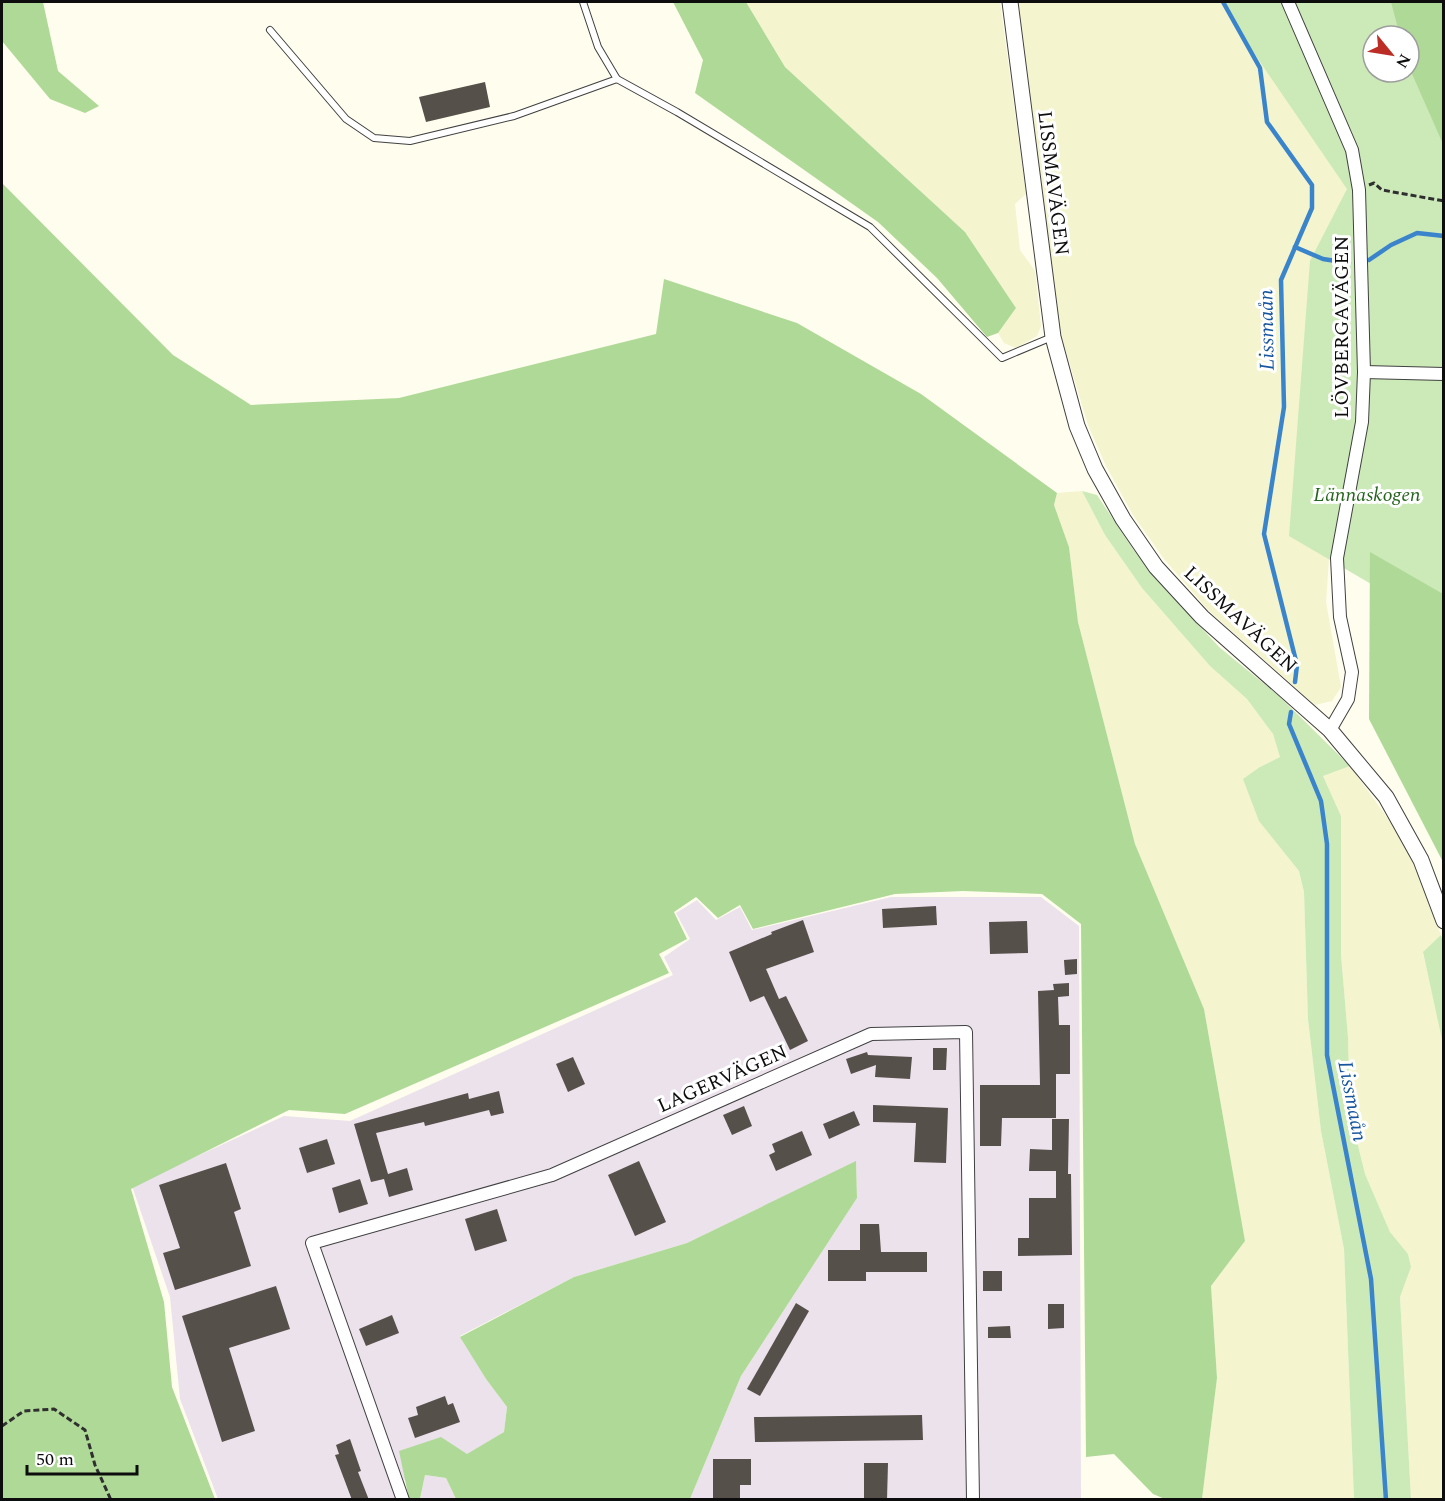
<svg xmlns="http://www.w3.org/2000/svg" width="1445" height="1501" font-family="Spectral,serif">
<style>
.industrial{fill:#ece2ec}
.farmland{fill:#f4f4ce}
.green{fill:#cce9b8;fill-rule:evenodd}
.forest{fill:#afd997}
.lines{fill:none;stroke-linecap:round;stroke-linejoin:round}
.stream{stroke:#3a84cc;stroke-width:4.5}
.building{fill:#56504a}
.service-casing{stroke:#404040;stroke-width:8}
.minor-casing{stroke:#404040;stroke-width:14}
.tertiary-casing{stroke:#404040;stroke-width:17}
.path{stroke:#2f2f2f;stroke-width:3;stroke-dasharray:6 3;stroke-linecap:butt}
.service{stroke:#fff;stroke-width:6}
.minor{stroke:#fff;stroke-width:12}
.tertiary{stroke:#fff;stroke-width:15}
.labels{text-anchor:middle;stroke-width:6;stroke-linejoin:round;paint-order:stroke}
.street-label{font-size:20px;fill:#0d0d0d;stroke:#fff}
.park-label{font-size:20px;font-style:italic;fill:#26651e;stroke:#fff}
.water-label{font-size:21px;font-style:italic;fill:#17569e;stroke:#fff}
</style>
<rect width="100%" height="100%" fill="#fffdee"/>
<g class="industrial">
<polygon points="891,897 1041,897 1079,926 1081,1499 690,1499 741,1376 857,1198 856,1162 687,1243 574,1277 460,1336 486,1379 507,1407 504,1432 467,1455 404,1480 409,1499 218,1499 180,1399 170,1297 132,1186 284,1116 350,1121 673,975 664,957 690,939 676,913 697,900 716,920 740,907 752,930"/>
<polygon points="425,1475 446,1478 456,1499 420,1500"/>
</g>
<g class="farmland">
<polygon points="746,2 1000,2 1026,194 1015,204 1020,250 1035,271 1041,326 1037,336 1016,348 1004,343 998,333 1016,308 965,232 785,67"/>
<polygon points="1014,2 1391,2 1373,36 1373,72 1409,72 1412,77 1289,535 1329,559 1326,602 1341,687 1332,701 1315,705 1209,611 1164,559 1133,515 1106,466 1088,425 1061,335"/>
<polygon points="1082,491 1105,535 1142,588 1210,666 1247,699 1273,734 1280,757 1260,767 1287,856 1299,871 1304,892 1308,1019 1321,1131 1344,1249 1354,1499 1202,1499 1217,1378 1211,1286 1245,1241 1204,1009 1135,844 1078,622 1069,547 1054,505 1057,493"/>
<polygon points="1350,766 1396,830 1416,869 1441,935 1423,953 1444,1044 1443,1499 1411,1499 1400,1297 1411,1267 1408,1254 1390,1232 1365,1174 1350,1113 1348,1037 1341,955 1341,816 1323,776"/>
</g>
<g class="green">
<path d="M1223 2H1443V626L1289 536 1310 261 1347 189 1245 40ZM1373 36H1409V72H1373Z"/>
<polygon points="1082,491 1097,495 1133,549 1163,586 1219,647 1279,696 1350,766 1323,776 1341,816 1341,955 1348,1037 1350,1113 1365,1174 1390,1232 1408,1254 1411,1267 1400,1297 1411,1499 1354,1499 1344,1249 1321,1131 1308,1019 1304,892 1299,871 1259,821 1243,779 1260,767 1280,757 1273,734 1247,699 1210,666 1142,588 1105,535"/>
<polygon points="1441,935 1444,944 1443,1044 1423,952"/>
</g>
<g class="forest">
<polygon points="2,2 43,2 58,71 99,106 85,113 50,99 2,41"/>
<polygon points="673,2 746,2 785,67 965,232 1016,308 998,333 987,337 937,278 878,222 695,93 703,60"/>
<polygon points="1391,2 1443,2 1443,144 1409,67 1409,36 1400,36"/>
<polygon points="2,183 173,355 251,405 399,398 656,334 664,279 797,323 921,394 1057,493 1054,505 1069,547 1078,622 1135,844 1204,1009 1245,1241 1211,1286 1217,1378 1202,1499 1165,1499 1153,1494 1114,1454 1086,1457 1081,924 1042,894 963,891 895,894 753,929 740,905 718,918 696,897 674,912 687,939 659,954 669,973 345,1114 289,1110 131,1189 164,1302 172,1387 215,1499 2,1499"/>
<polygon points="1370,552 1443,594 1443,862 1369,719"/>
<polygon points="856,1161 857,1198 741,1376 690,1499 456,1499 446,1478 425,1475 420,1499 409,1499 399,1451 441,1437 467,1454 504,1432 507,1407 486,1379 460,1337 574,1277 687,1243"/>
</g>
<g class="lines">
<g class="stream">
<polyline points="1223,2 1260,68 1267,122 1312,185 1312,208 1281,280 1284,407 1264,534 1297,665 1295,682"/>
<polyline points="1295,247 1323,259 1349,263"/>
<polyline points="1369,260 1391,245 1417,233 1444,236"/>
<polyline points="1291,712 1289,724 1321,801 1327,844 1327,1055 1371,1279 1386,1500"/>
</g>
</g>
<g class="building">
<polygon points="485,82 490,107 426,122 419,97"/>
<polygon points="936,906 937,925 883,928 882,909"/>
<polygon points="803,920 814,952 766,969 779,999 786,996 808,1041 790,1050 764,996 750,1002 729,952 772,934 771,932"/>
<polygon points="1027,921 1028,953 990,954 989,922"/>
<polygon points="1077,959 1077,974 1065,975 1064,960"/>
<polygon points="1069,983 1069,996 1058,997 1059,1025 1070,1025 1070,1074 1056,1074 1056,1118 1002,1118 1001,1146 980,1146 980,1085 1040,1085 1038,991 1054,990 1053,984"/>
<polygon points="933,1048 947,1048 946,1070 933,1070"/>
<polygon points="867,1052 868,1055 912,1057 910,1079 875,1077 876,1065 851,1074 846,1059"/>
<polygon points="573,1057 585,1084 568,1092 556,1064"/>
<polygon points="499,1091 504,1113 491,1116 489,1110 425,1126 424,1122 376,1133 388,1174 407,1168 413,1190 389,1197 384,1179 371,1182 354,1124 468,1093 469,1099"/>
<polygon points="873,1105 948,1108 946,1163 914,1162 916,1123 873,1122"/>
<polygon points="744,1106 752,1126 732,1135 723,1115"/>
<polygon points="854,1111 860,1125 829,1139 823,1124"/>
<polygon points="1052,1119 1069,1119 1068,1174 1071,1174 1072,1255 1018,1256 1018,1238 1029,1238 1029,1198 1056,1198 1056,1171 1029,1171 1030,1149 1052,1150"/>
<polygon points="802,1131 812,1155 776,1171 769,1155 775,1152 772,1144"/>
<polygon points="327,1139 335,1164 307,1173 299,1148"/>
<polygon points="639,1161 666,1222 635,1236 608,1175"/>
<polygon points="226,1163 241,1209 234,1212 251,1266 175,1290 163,1253 180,1248 159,1185"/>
<polygon points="360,1179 368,1204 339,1213 332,1188"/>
<polygon points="497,1209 507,1241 475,1251 465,1219"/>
<polygon points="860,1224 879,1224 881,1252 927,1252 927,1272 866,1272 866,1281 828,1281 828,1250 860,1250"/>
<rect x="983" y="1271" width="19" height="20"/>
<polygon points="276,1286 290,1329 229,1348 255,1431 222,1442 182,1316"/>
<polygon points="796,1303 809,1311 760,1396 747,1389"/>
<polygon points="1048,1304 1064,1304 1064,1328 1048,1329"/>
<polygon points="392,1315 399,1333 366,1346 359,1329"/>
<polygon points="1010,1326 1011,1338 988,1338 988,1327"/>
<polygon points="445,1396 448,1405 453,1403 460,1422 415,1438 408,1418 418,1415 416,1407"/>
<polygon points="922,1415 923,1440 755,1442 754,1417"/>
<polygon points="350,1439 361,1471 358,1472 369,1500 352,1500 335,1455 339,1454 336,1445"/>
<polygon points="713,1459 751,1459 751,1485 740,1485 740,1500 713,1500"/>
<polygon points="864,1463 888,1463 887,1500 864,1500"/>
</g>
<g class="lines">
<defs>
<g id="service">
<polyline points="583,2 598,47 617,79"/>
<polyline points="270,30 346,119 374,138 410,141 514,116 617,79 677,112 870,227 1002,358 1052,337"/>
</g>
<g id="minor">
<polyline points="1288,2 1352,150 1359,190 1364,372 1362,422 1337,558 1340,617 1352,672 1348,699 1330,730"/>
<polyline points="1364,372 1444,374"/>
<polyline points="403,1500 312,1243 552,1175 871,1034 966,1032 973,1500"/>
</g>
<polyline id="tertiary" points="1010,2 1053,337 1077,426 1095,469 1123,519 1156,567 1202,617 1330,730 1386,797 1421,860 1444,921"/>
</defs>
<use href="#service" class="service-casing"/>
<use href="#minor" class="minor-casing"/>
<use href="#tertiary" class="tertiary-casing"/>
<g class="path">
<polyline points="1369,185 1374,183 1382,190 1444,201"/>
<polyline points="2,1426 24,1411 54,1409 85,1430 95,1465 111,1500"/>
</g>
<use href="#service" class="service"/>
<use href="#minor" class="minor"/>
<use href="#tertiary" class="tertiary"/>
</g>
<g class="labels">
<g class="street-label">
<text transform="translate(1054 183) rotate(83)" y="7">LISSMAVÄGEN</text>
<text transform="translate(1341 327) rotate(-90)" y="7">LÖVBERGAVÄGEN</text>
<text transform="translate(1241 619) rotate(43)" y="7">LISSMAVÄGEN</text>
<text transform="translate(722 1078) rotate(-24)" y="7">LAGERVÄGEN</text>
</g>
<g class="park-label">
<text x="1367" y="501">Lännaskogen</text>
</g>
<g class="water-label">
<text transform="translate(1266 330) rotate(-91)" y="7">Lissmaån</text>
<text transform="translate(1353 1101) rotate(79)" y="7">Lissmaån</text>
</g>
</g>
<rect width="1445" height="1501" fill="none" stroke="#0d0d0d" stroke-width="6"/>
<g transform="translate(1391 54) rotate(120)"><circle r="28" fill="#ffffff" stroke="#9e9e9e" stroke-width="1.5"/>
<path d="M0-4.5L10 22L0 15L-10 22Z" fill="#bc2d26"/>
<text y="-9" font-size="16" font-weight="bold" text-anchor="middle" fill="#0d0d0d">N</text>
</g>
<path d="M27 1465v9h110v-9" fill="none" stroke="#0d0d0d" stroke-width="3"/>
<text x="36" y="1465" font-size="18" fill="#0d0d0d" stroke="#ffffff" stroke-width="4.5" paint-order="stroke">50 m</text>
</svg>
